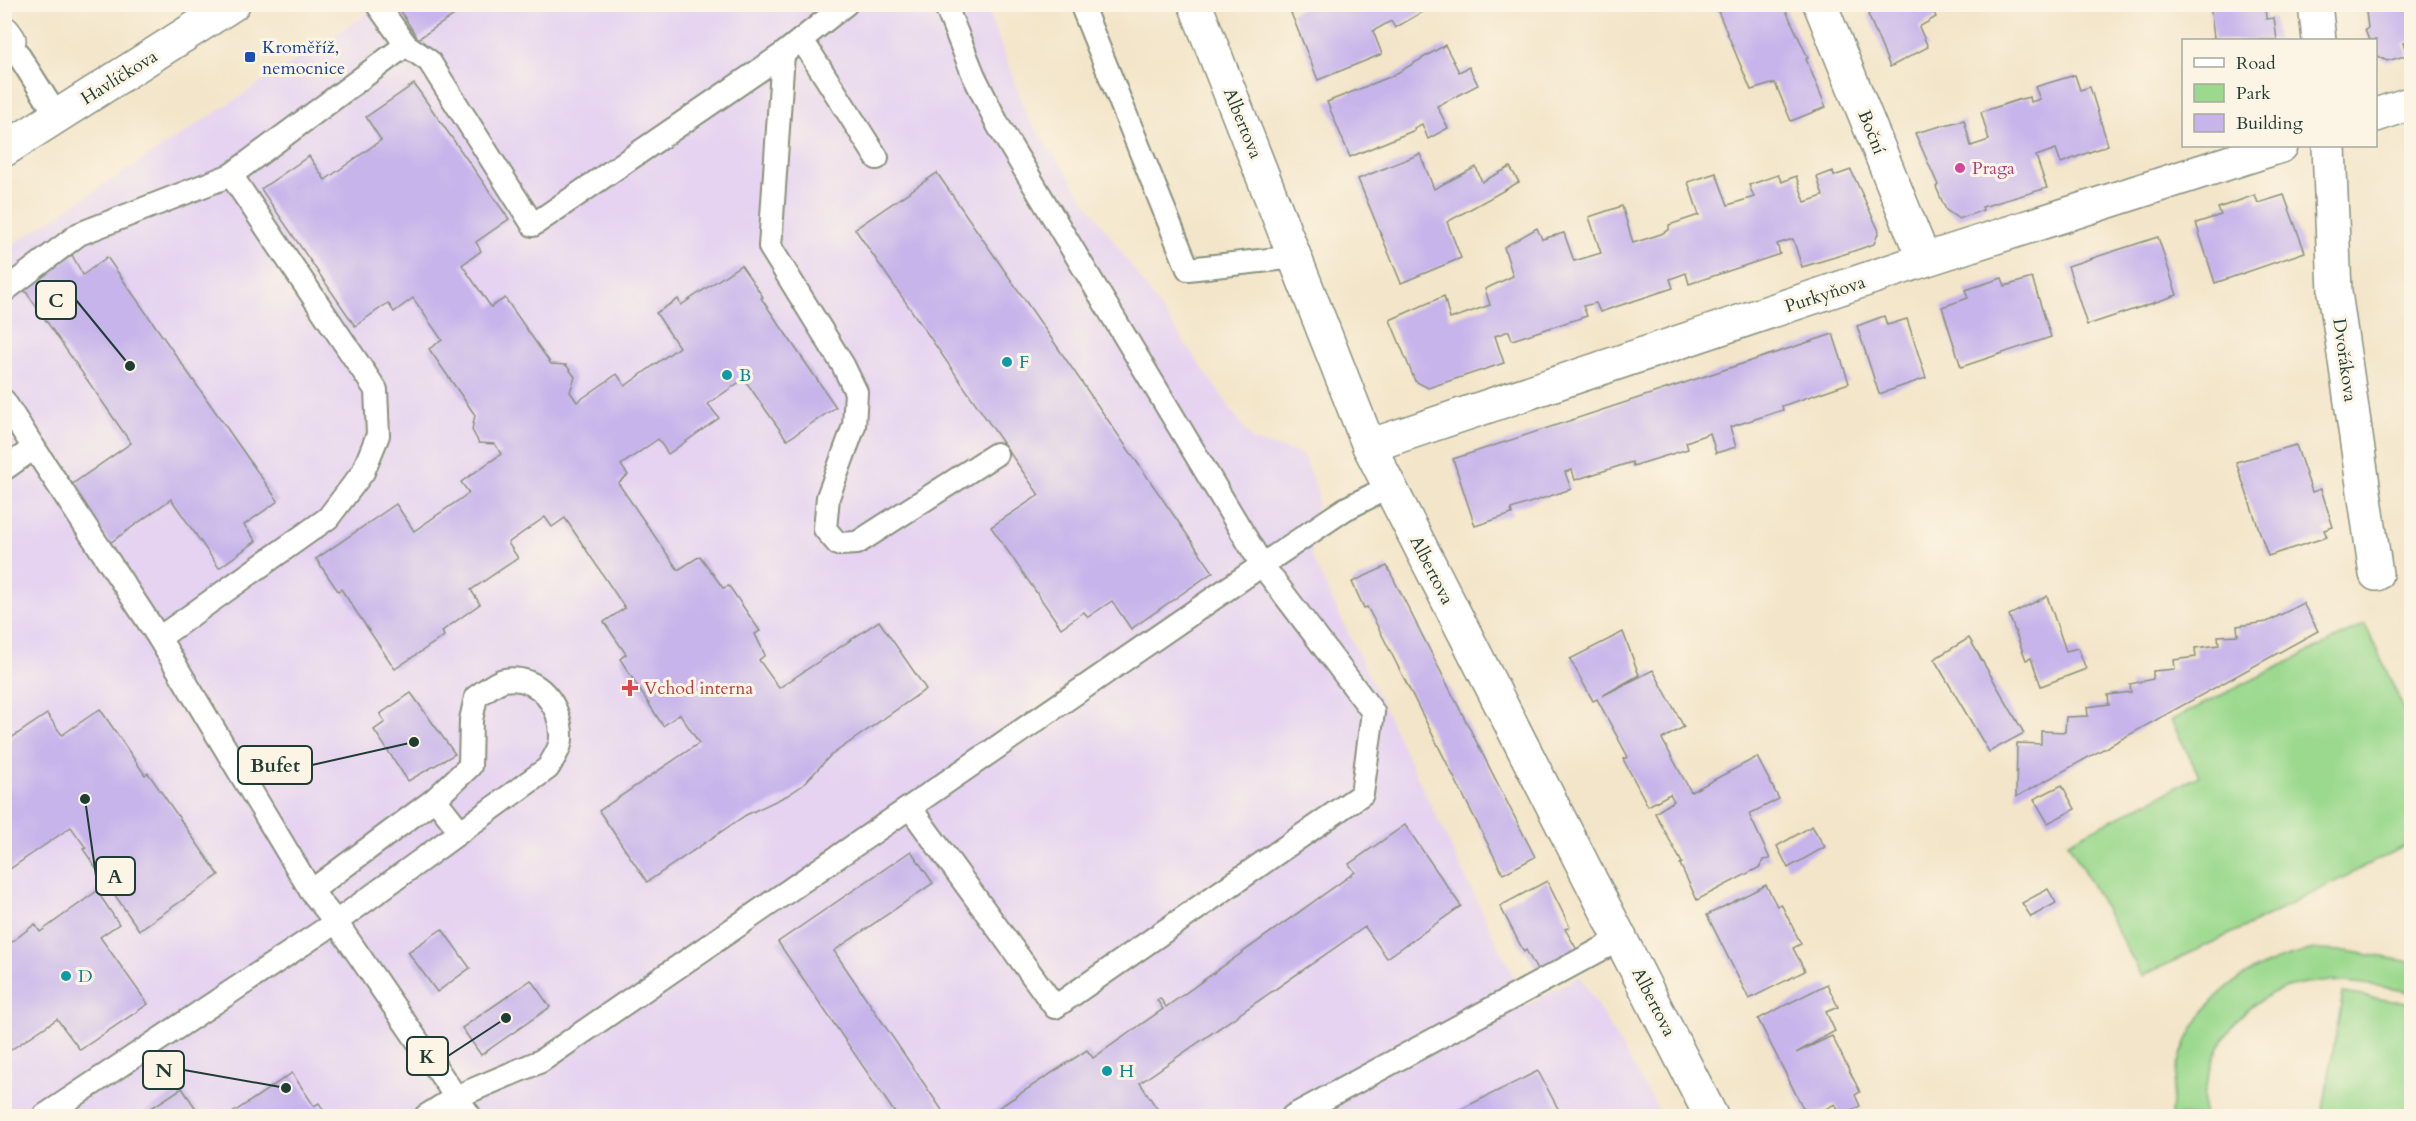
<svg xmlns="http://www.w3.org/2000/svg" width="2416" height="1121" font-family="Cardo,serif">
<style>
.built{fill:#e5d3f1}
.green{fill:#9bd98e;stroke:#5d8b61;stroke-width:1.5}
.building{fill:#c7b4eb}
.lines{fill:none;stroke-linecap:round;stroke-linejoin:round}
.service-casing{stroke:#89917e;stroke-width:26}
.pedestrian-casing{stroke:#89917e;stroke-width:36}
.minor-casing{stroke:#89917e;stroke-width:36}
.tertiary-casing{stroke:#89917e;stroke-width:36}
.service{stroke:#fff;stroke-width:22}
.pedestrian{stroke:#fff;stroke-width:33}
.minor{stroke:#fff;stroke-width:33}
.tertiary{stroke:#fff;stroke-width:33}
.transit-dot{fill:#1a4fb4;stroke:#fcf5e5;stroke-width:2}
.hotel-dot{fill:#d1479c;stroke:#fcf5e5;stroke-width:2}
.culture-dot{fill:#0f9aa8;stroke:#fcf5e5;stroke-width:2}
.health-dot{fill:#e0444e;stroke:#fcf5e5;stroke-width:2}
.labels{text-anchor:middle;stroke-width:6;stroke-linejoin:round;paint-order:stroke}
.transit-label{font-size:18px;fill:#164399;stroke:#fcf5e5;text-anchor:start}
.street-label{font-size:18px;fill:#1f3d34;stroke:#fcf5e5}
.hotel-label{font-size:18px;fill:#b23c85;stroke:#fcf5e5;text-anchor:start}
.culture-label{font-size:18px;fill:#0d838f;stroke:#fcf5e5;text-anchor:start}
.health-label{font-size:18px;fill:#be3a42;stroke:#fcf5e5;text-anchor:start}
.leader{fill:none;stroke:#1f3d34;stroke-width:2}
.callout-dot{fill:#1f3d34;stroke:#fcf5e5;stroke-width:2}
.callout{fill:#fcf5e5;stroke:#1f3d34;stroke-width:2}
.callout-label{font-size:20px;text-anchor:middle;font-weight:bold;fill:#1f3d34}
</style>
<rect width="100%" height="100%" fill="#fcf5e5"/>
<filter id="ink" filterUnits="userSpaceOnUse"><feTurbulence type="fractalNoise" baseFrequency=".0167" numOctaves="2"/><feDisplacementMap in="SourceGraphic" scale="12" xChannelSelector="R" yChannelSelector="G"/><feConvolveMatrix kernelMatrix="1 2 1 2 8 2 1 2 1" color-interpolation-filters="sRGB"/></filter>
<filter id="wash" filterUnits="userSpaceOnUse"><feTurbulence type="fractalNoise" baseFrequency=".008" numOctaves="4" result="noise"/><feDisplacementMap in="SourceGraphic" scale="24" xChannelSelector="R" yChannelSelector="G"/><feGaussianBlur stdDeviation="1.35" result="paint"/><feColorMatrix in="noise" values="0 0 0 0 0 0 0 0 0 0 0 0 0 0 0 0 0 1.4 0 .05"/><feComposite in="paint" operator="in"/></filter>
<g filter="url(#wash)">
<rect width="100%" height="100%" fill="#f3e5c9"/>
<polygon class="built" points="381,5 986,5 1028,118 1253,441 1303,454 1318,494 1311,556 1527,1005 1580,976 1662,1116 5,1116 4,250"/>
<g class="green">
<polygon points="2365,624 2411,725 2411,843 2268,916 2142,976 2068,842 2199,776 2171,720"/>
<path d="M2315 950 2346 951 2411 962V992C2377 986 2341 978 2306 983 2240 992 2203 1055 2203 1116H2171C2174 1023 2223 967 2315 950Z"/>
<polygon points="2343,993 2411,1004 2411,1116 2322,1116"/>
</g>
<g id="blocks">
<g class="building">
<polygon points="396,4 471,4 418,39"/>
<polygon points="1311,4 1363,4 1364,8 1372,4 1436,4 1395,28 1391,21 1373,31 1382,54 1318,80 1291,13"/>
<polygon points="1715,4 1783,4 1808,58 1806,59 1826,107 1791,121 1775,83 1751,90"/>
<polygon points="1884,4 1912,4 1914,11 1930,4 1936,17 1919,27 1928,47 1890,67 1868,14"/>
<polygon points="2210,4 2265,4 2266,19 2274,18 2277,40 2208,40 2214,38"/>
<polygon points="2365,4 2412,4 2412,41 2403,43 2408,55 2387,61 2376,55 2376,40 2369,40 2365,30 2368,28"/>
<polygon points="1445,45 1459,72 1469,67 1478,85 1437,106 1448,128 1428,139 1422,124 1414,128 1415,130 1350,157 1327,102 1392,76"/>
<polygon points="2075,75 2080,90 2090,87 2108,145 2061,163 2056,149 2036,156 2047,188 1982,207 1983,210 1959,219 1946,210 1936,187 1938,185 1915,133 1964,120 1971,146 1989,140 1981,112 2021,99 2030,97 2031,102 2040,99 2035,87"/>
<polygon points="414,84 509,219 476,242 481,251 462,265 491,307 505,298 551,364 566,365 575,377 570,392 577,402 617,374 625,386 679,347 656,313 678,299 681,305 741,265 763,297 761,298 836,407 787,440 744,379 708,404 719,418 668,454 658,439 621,465 628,475 618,483 678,570 700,556 723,588 729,586 760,631 755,634 765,655 759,660 779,688 879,621 926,689 830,756 803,785 788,795 746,815 647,882 599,811 699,743 680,714 663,726 620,659 626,654 604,622 625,608 565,518 552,527 545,517 508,543 518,558 471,590 480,604 442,631 444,636 395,669 341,589 338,591 316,559 396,504 414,531 469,493 461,482 501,454 495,444 479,443 472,430 475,415 429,349 442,340 413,298 394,312 388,303 355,326 261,189 309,156 325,180 381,140 366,117"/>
<polygon points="1420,154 1434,189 1476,167 1482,182 1510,167 1519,182 1447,222 1461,258 1401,283 1358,179"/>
<polygon points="1851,170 1879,231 1874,244 1848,253 1802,267 1793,239 1777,244 1780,254 1689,284 1686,273 1670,279 1673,288 1600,312 1596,303 1583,306 1587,316 1512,340 1509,331 1495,336 1504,363 1428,388 1415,381 1390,320 1444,296 1450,319 1490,305 1485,289 1513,276 1504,247 1537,228 1542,239 1564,233 1574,261 1601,253 1589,217 1622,206 1633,243 1661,234 1669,230 1669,225 1699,215 1688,182 1716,173 1728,205 1754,197 1749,185 1778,175 1782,182 1796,176 1805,202 1823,196 1817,177 1833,171 1834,176"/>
<polygon points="937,173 1213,572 1131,629 1112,601 1088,617 1084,612 1061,628 991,527 1039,495 855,229"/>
<polygon points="2255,195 2258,203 2284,195 2305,252 2215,283 2196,223 2221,215 2218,208"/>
<polygon points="2158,237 2177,295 2087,325 2068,266"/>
<polygon points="72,255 83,275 107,257 278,501 244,525 256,541 219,568 171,499 110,543 71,485 131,443 24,289"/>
<polygon points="2002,278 2005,286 2032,278 2051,337 1961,367 1942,307 1968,298 1965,290"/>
<polygon points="1884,316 1887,325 1907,319 1926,378 1879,394 1857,326"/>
<polygon points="1833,334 1849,383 1782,406 1783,410 1730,427 1736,447 1716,453 1710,433 1686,442 1688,449 1633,466 1632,462 1575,480 1572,470 1565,472 1571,489 1511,509 1512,514 1475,526 1453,459"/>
<polygon points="2296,445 2312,492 2321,489 2333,527 2324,530 2327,537 2268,556 2236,462"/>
<polygon points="1387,566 1535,857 1503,874 1378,627 1367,607 1364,608 1352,582"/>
<polygon points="2047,596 2066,651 2078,648 2086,669 2041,686 2031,658 2026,660 2009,615"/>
<polygon points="2303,603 2318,631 2016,797 2017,743 2041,744 2041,731 2065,732 2066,717 2088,716 2087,707 2109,704 2108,695 2131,692 2130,684 2153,679 2153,671 2175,669 2174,660 2196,657 2195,648 2219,645 2218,636 2238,635 2237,626 2267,622"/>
<polygon points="1623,632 1639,675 1602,696 1653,670 1684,727 1662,739 1691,792 1757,757 1779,799 1749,814 1770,859 1763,860 1760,867 1697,900 1680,864 1682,863 1655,813 1674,801 1670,794 1648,806 1623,759 1628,757 1597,699 1593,701 1570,659"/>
<polygon points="1969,638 2024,733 1989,752 1934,659"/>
<polygon points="411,693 455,754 408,781 374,730 385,722 380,714"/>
<polygon points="100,709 145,775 148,773 219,875 139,930 83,849 86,848 71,827 4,873 4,743 47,714 62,735"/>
<polygon points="2062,785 2075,809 2048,823 2034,799"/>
<polygon points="1405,825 1461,906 1387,958 1365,927 1140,1083 1162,1116 986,1116 1087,1050 1093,1058 1163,1009 1157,1000 1160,998 1166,1007 1355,872 1349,864"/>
<polygon points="1812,826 1825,847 1788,868 1777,846"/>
<polygon points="911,851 933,883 834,951 946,1116 897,1116 778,942"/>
<polygon points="1547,881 1570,927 1565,929 1577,950 1538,972 1526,950 1524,952 1500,906"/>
<polygon points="1766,885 1777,906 1781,904 1801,944 1793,948 1805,971 1749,999 1707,915"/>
<polygon points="2048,889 2056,903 2031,917 2022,903"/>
<polygon points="97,891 119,924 100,937 148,1004 80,1050 57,1019 9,1051 4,1045 4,948 35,924 40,932"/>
<polygon points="442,929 470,968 437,992 408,952"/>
<polygon points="531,980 550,1007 481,1055 462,1028"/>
<polygon points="1827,984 1838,1007 1826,1012 1835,1031 1796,1053 1832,1036 1860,1092 1855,1095 1860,1106 1841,1116 1835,1104 1812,1116 1807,1116 1758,1019"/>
<polygon points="1538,1071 1562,1116 1447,1116"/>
<polygon points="292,1073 314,1106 319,1103 326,1114 323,1116 228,1116"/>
<polygon points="182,1088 201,1116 139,1116"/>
</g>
</g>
</g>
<g filter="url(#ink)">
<use href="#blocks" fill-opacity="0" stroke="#89917e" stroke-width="1.5"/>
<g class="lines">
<defs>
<g id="service">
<polyline points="1081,4 1188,269 1296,257"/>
<polyline points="9,40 57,116"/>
<polyline points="802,40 877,158"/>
<polyline points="406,45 429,61 533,225 783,54 846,4"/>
<polyline points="783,54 770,247 843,365 856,392 854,426 828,497 825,529 838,544 857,543 996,454"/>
<polyline points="4,291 79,234 231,175 406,45 377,4"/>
<polyline points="4,401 34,448 4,469"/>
<polyline points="34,448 159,638 311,891 336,922 456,1097 541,1061 1262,565 1345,509 1389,487"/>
<polyline points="159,638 328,518 363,472 378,435 376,390 231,175"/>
<polyline points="435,799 460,831"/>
<polyline points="911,809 1055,1007 1362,794 1373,712 1262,565 998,125 974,76 945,4"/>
<path d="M44 1116 336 922 548 768C553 759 561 748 561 738 562 706 538 674 504 680 495 682 484 692 476 697L471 720 470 766 435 799 311 891"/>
<polyline points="426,1116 456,1097 470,1116"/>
<polyline points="1293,1116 1622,938"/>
</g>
<polyline id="pedestrian" points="4,33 9,40"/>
<g id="minor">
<polyline points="1195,4 1369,446 1711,1116"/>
<polyline points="1820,4 1924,260"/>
<polyline points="2315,4 2319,40"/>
<polyline points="2376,115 2412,103"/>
<polyline points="2329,146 2335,292 2376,574"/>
<polyline points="1369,446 1924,260 2281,146"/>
</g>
<polyline id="tertiary" points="4,150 233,4"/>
</defs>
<use href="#service" class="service-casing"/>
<use href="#pedestrian" class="pedestrian-casing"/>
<use href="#minor" class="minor-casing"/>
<use href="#tertiary" class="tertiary-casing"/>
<use href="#service" class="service"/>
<use href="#pedestrian" class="pedestrian"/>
<use href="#minor" class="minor"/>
<use href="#tertiary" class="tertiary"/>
</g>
</g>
<rect class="transit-dot" x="244" y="51" width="12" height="12" rx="3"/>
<circle class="hotel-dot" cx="1960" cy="168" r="6"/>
<g class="culture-dot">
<circle cx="1007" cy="362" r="6"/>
<circle cx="727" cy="375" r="6"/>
<circle cx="66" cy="976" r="6"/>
<circle cx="1107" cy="1071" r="6"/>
</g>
<path class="health-dot" d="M627 679h6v6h6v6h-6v6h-6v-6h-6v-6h6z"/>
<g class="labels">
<g class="transit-label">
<text x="262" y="53">Kroměříž,<tspan x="262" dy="21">nemocnice</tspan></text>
</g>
<g class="street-label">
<text transform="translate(119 77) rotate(-32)" y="6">Havlíčkova</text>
<text transform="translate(1243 123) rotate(68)" y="6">Albertova</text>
<text transform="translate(1872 132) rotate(68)" y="6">Boční</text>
<text transform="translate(1825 294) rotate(-18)" y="6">Purkyňova</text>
<text transform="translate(2345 360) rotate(82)" y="6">Dvořákova</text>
<text transform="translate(1432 570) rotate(63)" y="6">Albertova</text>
<text transform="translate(1654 1002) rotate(63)" y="6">Albertova</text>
</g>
<g class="hotel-label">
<text x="1972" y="174">Praga</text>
</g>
<g class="culture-label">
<text x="1019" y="368">F</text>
<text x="739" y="381">B</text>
<text x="78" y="982">D</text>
<text x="1119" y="1077">H</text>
</g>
<g class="health-label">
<text x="644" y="694">Vchod interna</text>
</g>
</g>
<path class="leader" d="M130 366L76 300M414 742L312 765M85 799L96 876M506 1018L448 1056M286 1088L184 1070"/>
<g class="callout-dot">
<circle cx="130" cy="366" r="6"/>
<circle cx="414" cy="742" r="6"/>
<circle cx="85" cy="799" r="6"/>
<circle cx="506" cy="1018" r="6"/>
<circle cx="286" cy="1088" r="6"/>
</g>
<g class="callout">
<rect x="36" y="281" width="40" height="38" rx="6"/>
<rect x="238" y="746" width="74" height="38" rx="6"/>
<rect x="96" y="857" width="39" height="38" rx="6"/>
<rect x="407" y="1037" width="41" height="38" rx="6"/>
<rect x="143" y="1051" width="41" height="38" rx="6"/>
</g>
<g class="callout-label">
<text x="56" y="307">C</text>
<text x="275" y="772">Bufet</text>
<text x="115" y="883">A</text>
<text x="427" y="1063">K</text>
<text x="164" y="1077">N</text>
</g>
<rect width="2416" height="1121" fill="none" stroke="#fcf5e5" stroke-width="24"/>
<rect x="2182" y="39" width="195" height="108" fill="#fcf5e5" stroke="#a4ab9e" stroke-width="1.5"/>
<rect x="2194" y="58" width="30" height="9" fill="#ffffff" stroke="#a4ab9e" stroke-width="1.5"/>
<text x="2236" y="69" font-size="18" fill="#1f3d34">Road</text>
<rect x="2194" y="84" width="30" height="18" fill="#9bd98e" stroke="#a4ab9e" stroke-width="1.5"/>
<text x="2236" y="99" font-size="18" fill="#1f3d34">Park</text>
<rect x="2194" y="114" width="30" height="18" fill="#c7b4eb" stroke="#a4ab9e" stroke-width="1.5"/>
<text x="2236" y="129" font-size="18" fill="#1f3d34">Building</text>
</svg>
